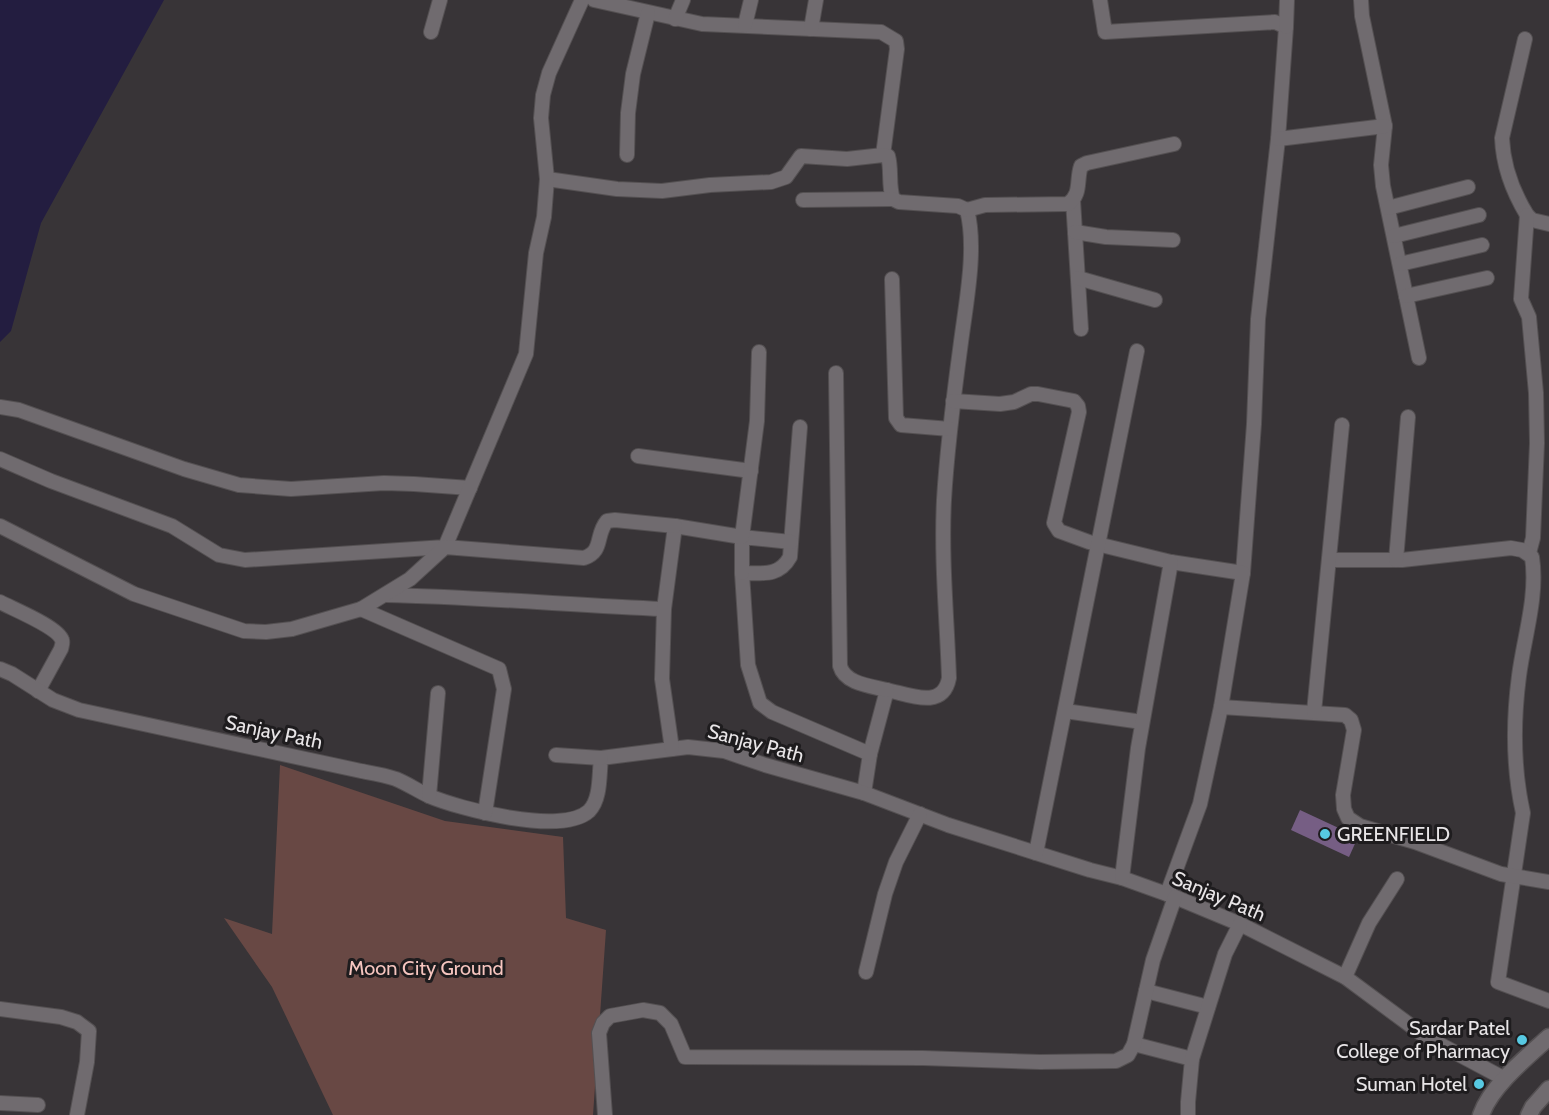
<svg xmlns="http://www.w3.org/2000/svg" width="1549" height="1115" font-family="Cabin,sans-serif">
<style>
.green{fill:#684844}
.water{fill:#231d40}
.building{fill:#765e84}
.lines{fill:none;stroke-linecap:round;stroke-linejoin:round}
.minor-casing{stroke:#545052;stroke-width:16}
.tertiary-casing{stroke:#545052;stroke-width:19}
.minor{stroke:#706b6f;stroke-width:14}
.tertiary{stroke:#706b6f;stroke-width:16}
.poi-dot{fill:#57c9e2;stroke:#1e1c1e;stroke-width:2}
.labels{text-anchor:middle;stroke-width:6;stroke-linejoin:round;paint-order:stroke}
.street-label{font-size:20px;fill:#e8e5e7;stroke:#1e1c1e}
.poi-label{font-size:20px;fill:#e8e5e7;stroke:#1e1c1e;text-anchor:end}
.park-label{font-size:20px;fill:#f6c5bf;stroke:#1e1c1e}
</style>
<rect width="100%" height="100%" fill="#383437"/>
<polygon class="green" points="280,765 445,821 563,837 566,918 606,930 593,1115 333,1115 272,987 224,918 272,934"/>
<polygon class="water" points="0,0 164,0 41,223 11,331 0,342"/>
<polygon class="building" points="1300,810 1358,837 1349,857 1291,830"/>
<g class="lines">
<defs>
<g id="minor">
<polyline points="594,0 702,24 881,32 896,41 897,49 883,155"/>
<polyline points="1100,0 1105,32 1275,22 1286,27 1278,139 1258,319 1254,424 1243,573"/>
<polyline points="1361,0 1362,16 1385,126 1381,165 1383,186 1419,358"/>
<polyline points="675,19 683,0"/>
<polyline points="745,25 751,0"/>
<polyline points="1286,27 1287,0"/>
<polyline points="811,29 816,0"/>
<polyline points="431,32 440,0"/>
<path d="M1525 39 1502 138C1503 165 1513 192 1527 215L1532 220 1549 224"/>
<polyline points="1278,139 1385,126"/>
<polyline points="627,155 628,113 633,74 648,13"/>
<path d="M547 179 617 189 662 191 710 185 771 182 786 177 801 156 847 159 883 155 888 156C892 170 888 185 893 199L899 202 958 206 967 210C977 248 966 303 961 342 954 394 947 447 944 500 941 559 947 619 949 678 943 710 910 695 887 690L870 754 864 793"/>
<polyline points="803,200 893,199"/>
<polyline points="1073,200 1081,329"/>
<polyline points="1388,208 1468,187"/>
<path d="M967 210 985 205 1068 204C1082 194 1076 180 1081 166L1087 163 1174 144"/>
<polyline points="1527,215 1521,299 1529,317 1536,393 1537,443 1533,538 1529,553"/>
<polyline points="1075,232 1106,237 1173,240"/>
<polyline points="1394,236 1479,215"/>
<polyline points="1400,264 1482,245"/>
<polyline points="1078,278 1155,300"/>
<polyline points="892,279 896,418 901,425 950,429"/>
<polyline points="1406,296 1487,278"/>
<path d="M836 373 840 666C845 684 871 686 887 690"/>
<polyline points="953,401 1000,404 1014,402 1031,394 1038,394 1074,401 1078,406 1079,412 1054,523 1059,531 1089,542 1171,562 1243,573 1221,707 1200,804 1167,894"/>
<polyline points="0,407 19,410 184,469 239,485 291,489 384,483 414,484 470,488"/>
<path d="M800 427 790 557C779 577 762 573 742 573L748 665 760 703 772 712 870 754"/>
<polyline points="638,456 751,471"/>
<polyline points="0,459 51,481 172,526 219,555 245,560 445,547 526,354 536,253 544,217 547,179 541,118 543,95 549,73 582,0"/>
<polyline points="0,526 134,594 244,631 266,632 292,629 361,609"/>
<path d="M1329 560H1402L1511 548 1522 550 1532 557C1538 596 1524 637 1519 676 1513 722 1513 768 1523 813L1498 982 1549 1001"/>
<polyline points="1396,560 1408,417"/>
<polyline points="742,573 742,537 791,542"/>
<path d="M385 595C478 597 571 605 664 609"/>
<path d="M0 602C13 609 58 627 62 640 63 643 62 645 61 649L38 691"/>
<path d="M0 669 12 674 53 700 79 710 361 771C372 773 385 775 396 779 408 784 418 791 429 796 460 809 562 836 589 811 601 799 599 775 601 758L688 747 724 751 765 765 864 793 948 825 1090 870 1122 878 1175 897 1240 924 1345 977 1426 1037 1505 1079"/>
<polyline points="1221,707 1345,715 1351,720 1354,730 1343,795 1344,809 1348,818 1360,826 1415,842 1501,874 1549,882"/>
<polyline points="1065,711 1142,722"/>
<polyline points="1314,712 1342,425"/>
<polyline points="672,749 662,679 664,609 675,526 742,537 757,421 759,352"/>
<polyline points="556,755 601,758"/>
<polyline points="429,796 438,693"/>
<path d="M485 813 504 689 499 669 361 609 410 579 445 547 584 558C604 551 595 535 607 521L615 520 675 526"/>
<polyline points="1036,853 1137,351"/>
<polyline points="1122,878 1138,748 1171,562"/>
<polyline points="866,972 885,894 896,862 920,814"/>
<polyline points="1345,977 1369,923 1397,879"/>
<polyline points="1146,991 1208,1007"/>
<polyline points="0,1009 61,1017 77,1022 89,1031 87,1062 77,1115"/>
<polyline points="1134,1044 1192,1059 1188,1102 1188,1115"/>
<polyline points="1192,1059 1225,954 1240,924"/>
<polyline points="0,1103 38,1105"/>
<polyline points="605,1115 599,1033 603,1023 610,1016 643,1010 660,1013 671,1024 685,1057 923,1058 1040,1062 1116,1061 1128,1055 1134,1044 1153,960 1175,897"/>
</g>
<g id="tertiary">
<path d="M1481 1115C1491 1086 1527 1057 1549 1037"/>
<polyline points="1529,1115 1533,1107 1549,1089"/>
</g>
</defs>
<use href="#minor" class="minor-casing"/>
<use href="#tertiary" class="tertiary-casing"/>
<use href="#minor" class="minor"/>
<use href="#tertiary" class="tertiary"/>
</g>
<g class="poi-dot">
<circle cx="1325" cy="834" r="6"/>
<circle cx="1522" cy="1040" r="6"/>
<circle cx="1479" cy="1084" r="6"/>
</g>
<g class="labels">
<g class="street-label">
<text transform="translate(274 732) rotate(12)" y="7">Sanjay Path</text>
<text transform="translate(756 743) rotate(15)" y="7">Sanjay Path</text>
<text transform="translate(1219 896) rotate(23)" y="7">Sanjay Path</text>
</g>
<g class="poi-label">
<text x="1337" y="841" text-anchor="start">GREENFIELD</text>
<text x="1510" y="1035">Sardar Patel<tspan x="1510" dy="23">College of Pharmacy</tspan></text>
<text x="1467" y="1091">Suman Hotel</text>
</g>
<g class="park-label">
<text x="426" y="975">Moon City Ground</text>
</g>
</g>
</svg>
